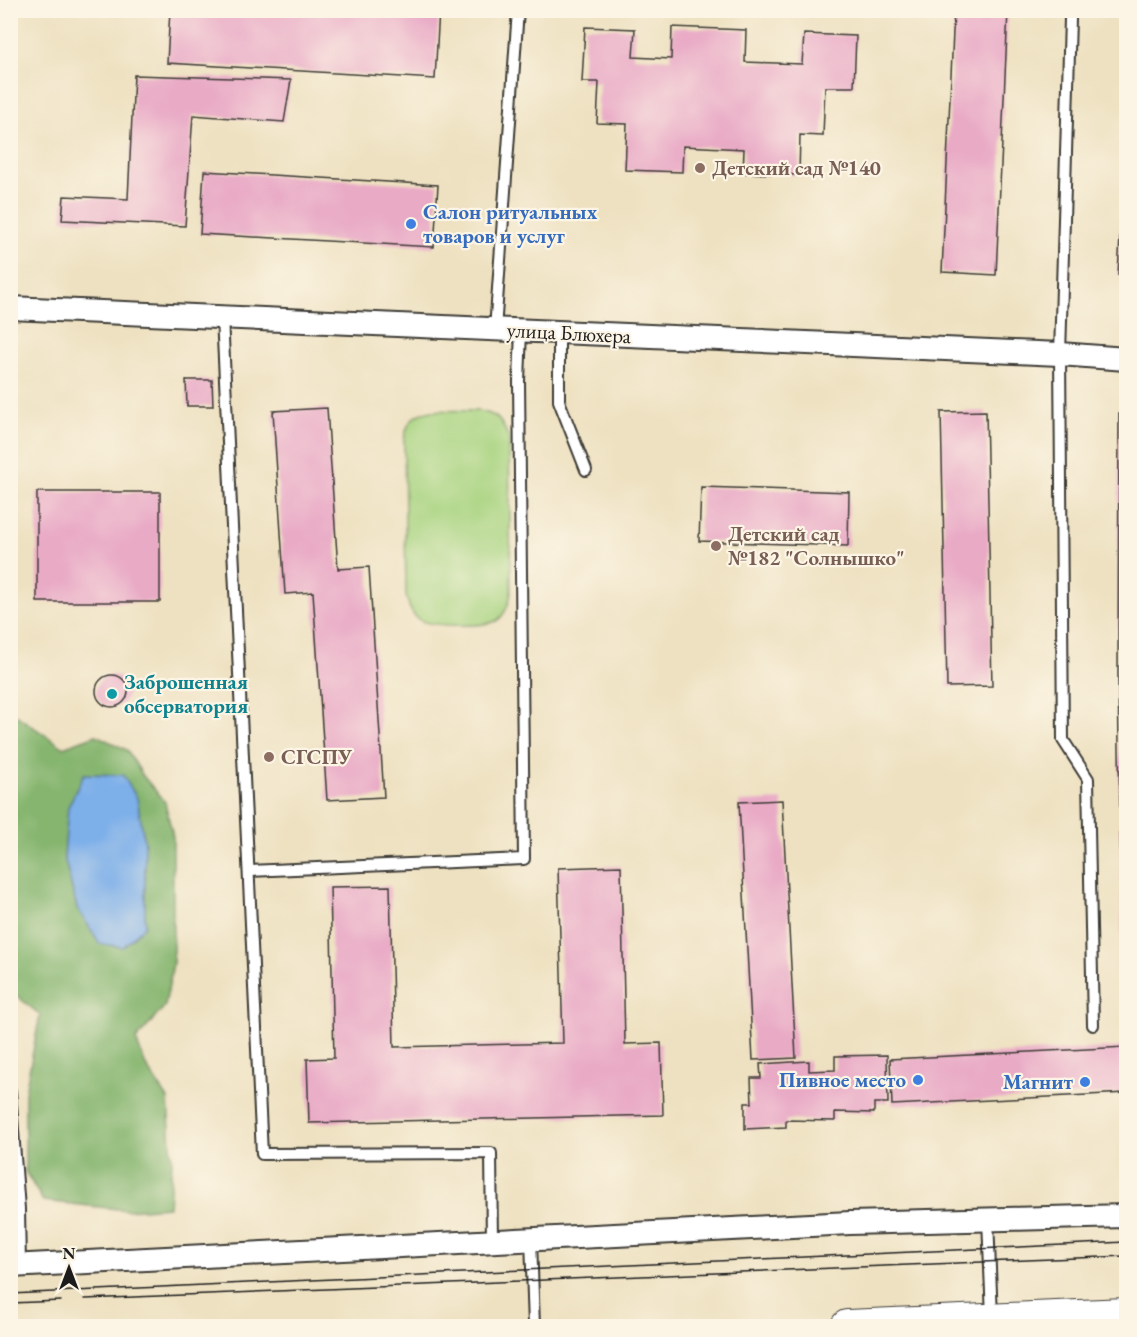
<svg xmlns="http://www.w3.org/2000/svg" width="1137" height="1337" font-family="'EB Garamond',serif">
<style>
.green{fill:#a7d37f;stroke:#62784e;stroke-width:1.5}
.forest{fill:#85b56e;stroke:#506845;stroke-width:1.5}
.water{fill:#7dafe9;stroke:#4c6682;stroke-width:1.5}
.building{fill:#e9aac6}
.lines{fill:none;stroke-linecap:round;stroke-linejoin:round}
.service-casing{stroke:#3c3a35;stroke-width:14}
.minor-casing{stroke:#3c3a35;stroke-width:26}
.secondary-casing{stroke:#3c3a35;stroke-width:34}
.service{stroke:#fff;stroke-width:10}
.minor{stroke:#fff;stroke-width:22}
.secondary{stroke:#fff;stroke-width:32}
.tram{stroke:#1c1c1c;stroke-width:1.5}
.education-dot{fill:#8d6e63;stroke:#fcf5e5;stroke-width:2}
.shop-dot{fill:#3f7fe0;stroke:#fcf5e5;stroke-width:2}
.culture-dot{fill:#0f9aa8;stroke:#fcf5e5;stroke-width:2}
.labels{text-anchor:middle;stroke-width:4.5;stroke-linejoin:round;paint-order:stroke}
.education-label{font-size:21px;font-weight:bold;fill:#785e54;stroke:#fcf5e5;text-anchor:start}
.shop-label{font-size:21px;font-weight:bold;fill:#366cbe;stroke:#fcf5e5;text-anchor:end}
.street-label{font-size:21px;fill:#1c1c1c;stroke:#fcf5e5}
.culture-label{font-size:21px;font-weight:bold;fill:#0d838f;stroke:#fcf5e5;text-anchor:start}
</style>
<rect width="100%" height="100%" fill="#fcf5e5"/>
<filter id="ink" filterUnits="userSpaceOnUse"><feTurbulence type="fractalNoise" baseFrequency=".0167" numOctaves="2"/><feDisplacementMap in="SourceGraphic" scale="12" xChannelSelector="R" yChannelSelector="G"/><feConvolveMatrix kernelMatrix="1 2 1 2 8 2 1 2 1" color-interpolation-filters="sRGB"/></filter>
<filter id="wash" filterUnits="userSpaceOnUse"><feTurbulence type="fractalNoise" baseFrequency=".008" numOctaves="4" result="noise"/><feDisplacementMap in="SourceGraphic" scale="24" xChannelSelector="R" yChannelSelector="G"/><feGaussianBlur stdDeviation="1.35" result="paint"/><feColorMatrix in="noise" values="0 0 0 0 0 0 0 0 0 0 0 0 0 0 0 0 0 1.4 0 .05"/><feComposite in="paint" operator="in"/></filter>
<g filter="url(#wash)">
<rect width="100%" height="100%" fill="#eee1c1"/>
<path class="green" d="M478 411C498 414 501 420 509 438L511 593C509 603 505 616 496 621 484 627 428 627 418 619 410 613 408 603 406 595L404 439C406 430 409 419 418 415 432 408 462 411 478 411Z"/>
<polygon class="forest" points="10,711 63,747 96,735 127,750 143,776 165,802 173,837 173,963 165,1006 136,1040 146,1066 168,1099 172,1162 169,1207 127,1210 43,1201 25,1171 25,1092 40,1015 11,991"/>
<polygon class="water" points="84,774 123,775 137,798 145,844 145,926 123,947 100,944 77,908 64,857 68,807"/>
<g id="blocks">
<g class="building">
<polygon points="170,10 439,10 435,79 167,63"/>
<polygon points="954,10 1008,10 996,275 942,272"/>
<polygon points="585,27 635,29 633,57 671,59 672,27 746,30 745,62 802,64 804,34 856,36 854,87 825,87 823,136 800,135 799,175 743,173 744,149 683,146 682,172 625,170 627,124 597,123 599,82 582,82"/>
<polygon points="134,75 291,80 284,122 193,115 185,226 62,220 64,196 128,199"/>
<polygon points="1125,139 1126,139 1126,275 1118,275"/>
<polygon points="204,171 438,185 434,247 200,234"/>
<polygon points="186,380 212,380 213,406 187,406"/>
<polygon points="327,408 338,569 369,567 384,797 327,800 313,592 285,594 273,411"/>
<polygon points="986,411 992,686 947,687 941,412"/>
<polygon points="1119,414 1126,414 1126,963 1122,963 1118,676"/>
<polygon points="701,487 849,492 848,546 699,541"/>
<rect x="37" y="492" width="123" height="110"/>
<circle cx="112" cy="691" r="16"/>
<polygon points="782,800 796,1058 753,1060 739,802"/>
<polygon points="621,866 625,1044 661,1043 663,1115 309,1123 307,1059 334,1058 330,887 390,886 394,1047 563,1043 558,868"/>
<polygon points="1126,1047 1126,1093 892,1105 890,1059"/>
<polygon points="887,1055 888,1103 874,1103 874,1113 835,1112 835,1121 786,1120 786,1127 745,1129 745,1103 752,1103 751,1078 761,1078 760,1064 809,1061 809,1071 835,1070 835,1056"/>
</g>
</g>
</g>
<g filter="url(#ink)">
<use href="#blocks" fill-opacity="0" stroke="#3c3a35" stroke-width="1.5"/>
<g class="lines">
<defs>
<g id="service">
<polyline points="1068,10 1070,19 1060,354 1063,740 1088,779 1093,1025"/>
<polyline points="222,317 262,1154 491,1153 492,1241"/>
<polyline points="495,330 518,10"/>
<polyline points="559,333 559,401 586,470"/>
<polyline points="249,871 524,859 519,381 521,331"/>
<polyline points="10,1091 19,1209 20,1266"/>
<polyline points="988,1219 992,1317"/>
<polyline points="531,1239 534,1326"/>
</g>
<g id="minor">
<polyline points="10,308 1060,354 1126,359"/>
<polyline points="10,1266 850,1223 1126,1216"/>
</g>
<polyline id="secondary" points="847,1326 1126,1314"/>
</defs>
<use href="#service" class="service-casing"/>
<use href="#minor" class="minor-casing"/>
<use href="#secondary" class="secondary-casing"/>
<use href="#service" class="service"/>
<use href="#minor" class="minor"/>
<use href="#secondary" class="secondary"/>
<g class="tram">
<polyline points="10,1294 1126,1242"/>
<polyline points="85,1299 1126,1256"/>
<polyline points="10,1303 61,1301"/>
</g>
</g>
</g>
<g class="education-dot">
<circle cx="700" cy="168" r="6"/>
<circle cx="716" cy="546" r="6"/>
<circle cx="269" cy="757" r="6"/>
</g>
<g class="shop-dot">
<circle cx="411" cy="224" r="6"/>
<circle cx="918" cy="1080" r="6"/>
<circle cx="1085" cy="1082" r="6"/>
</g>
<circle class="culture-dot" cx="112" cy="694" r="6"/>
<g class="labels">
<g class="education-label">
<text x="712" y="175">Детский сад №140</text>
<text x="728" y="541">Детский сад<tspan x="728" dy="24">№182 "Солнышко"</tspan></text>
<text x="281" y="764">СГСПУ</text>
</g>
<g class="shop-label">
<text x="423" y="219" text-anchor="start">Салон ритуальных<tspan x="423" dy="24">товаров и услуг</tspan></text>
<text x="906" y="1087">Пивное место</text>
<text x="1073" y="1089">Магнит</text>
</g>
<g class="street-label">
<text transform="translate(569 333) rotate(3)" y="7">улица Блюхера</text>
</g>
<g class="culture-label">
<text x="124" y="689">Заброшенная<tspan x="124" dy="24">обсерватория</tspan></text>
</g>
</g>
<rect width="1137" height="1337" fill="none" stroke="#fcf5e5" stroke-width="36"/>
<g transform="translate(69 1268)" stroke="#fcf5e5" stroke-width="4.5" paint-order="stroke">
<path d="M0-4.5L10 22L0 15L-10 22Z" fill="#1c1c1c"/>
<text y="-9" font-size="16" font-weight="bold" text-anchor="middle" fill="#1c1c1c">N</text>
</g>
</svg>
